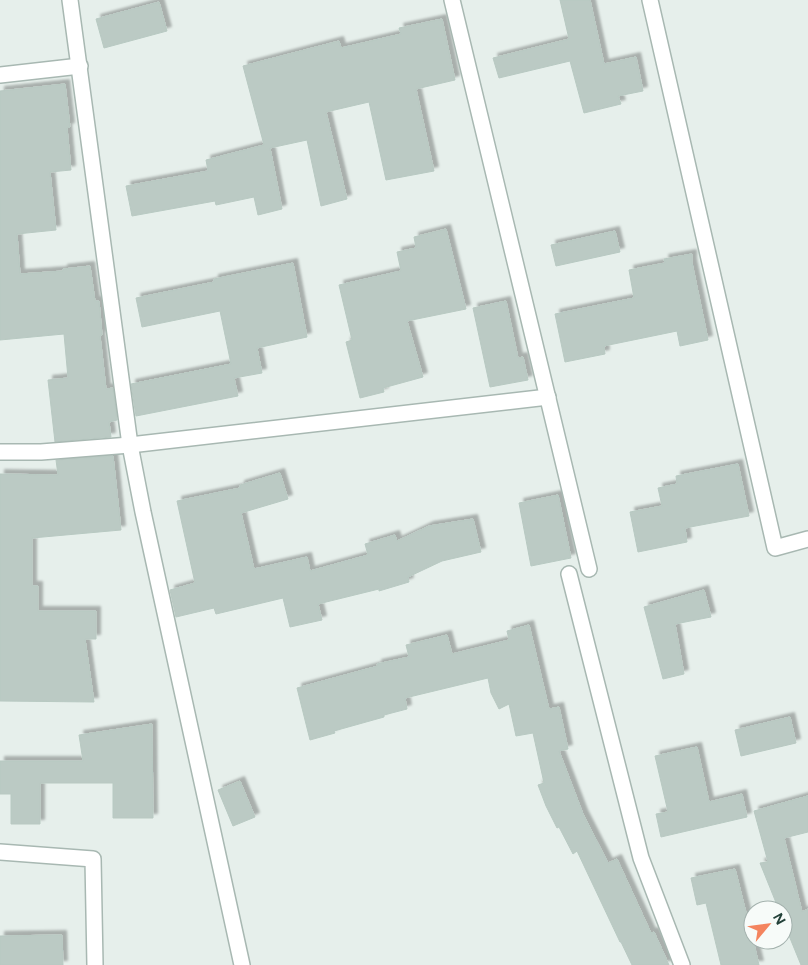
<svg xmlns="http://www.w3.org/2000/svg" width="808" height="965" font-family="Figtree,sans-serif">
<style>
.building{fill:#bbcac4;stroke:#b8c9c2;filter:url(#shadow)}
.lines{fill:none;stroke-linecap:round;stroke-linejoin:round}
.minor-casing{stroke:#a8b8b2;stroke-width:18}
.minor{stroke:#fff;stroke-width:15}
</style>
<defs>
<filter id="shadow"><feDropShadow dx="4.5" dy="-4.5" stdDeviation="1" flood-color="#0004"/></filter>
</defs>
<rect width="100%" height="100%" fill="#e6efeb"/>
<g class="building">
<polygon points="560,0 590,0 604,64 636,57 643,91 618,96 621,104 584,113 570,61 499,78 493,58 569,39"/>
<polygon points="159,2 167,31 104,48 96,19"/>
<polygon points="442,19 455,80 416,89 434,171 386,180 369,102 326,112 347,199 321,206 307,140 270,148 282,209 258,215 254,197 216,205 215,201 132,216 126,186 208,171 206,160 264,145 243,66 339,41 341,48 401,34 399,28"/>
<polygon points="65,84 70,127 67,128 71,170 50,172 56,230 17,234 20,274 63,271 63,269 90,266 95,301 99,301 102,335 100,336 106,389 113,388 117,420 109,422 111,437 55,442 48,380 68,378 64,334 0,340 0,91"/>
<polygon points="446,229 466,309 407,321 423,377 383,388 384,392 360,398 346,342 352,340 339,285 401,271 397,252 416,248 414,237"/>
<polygon points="615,231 620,252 556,266 551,245"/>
<polygon points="692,254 692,263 708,340 680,346 677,331 604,346 605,354 565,362 555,314 634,298 629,270 665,263 664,259"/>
<polygon points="293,263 307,337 257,348 262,373 234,378 238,396 136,416 131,384 231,364 220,311 142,327 136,298 214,282 214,279"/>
<polygon points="506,301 518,358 523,357 528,380 490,387 473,308"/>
<polygon points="113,456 121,530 32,538 32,586 38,586 38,611 96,611 96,639 85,639 94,702 0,701 0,474 58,475 56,460"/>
<polygon points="738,464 749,516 685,528 687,542 638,552 630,512 662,506 658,488 677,484 676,476"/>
<polygon points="280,473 288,499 241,513 254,569 307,557 310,571 368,555 365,544 395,535 397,541 429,526 473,519 481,552 442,561 408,577 409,582 379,591 379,589 318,604 322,620 290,627 283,598 216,614 214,608 176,617 170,590 195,583 177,501 240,488 240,485"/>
<polygon points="558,495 571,558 531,566 519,503"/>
<polygon points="704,590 711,617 675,624 684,674 663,679 644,607"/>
<polygon points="529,625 549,709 559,707 568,749 559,751 583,814 608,863 617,859 651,933 654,932 669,965 632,965 621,942 620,942 577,851 573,854 559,827 557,828 546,806 538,785 544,783 533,733 516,736 509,704 499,709 491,693 488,678 405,698 407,709 384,715 384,717 334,731 335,733 310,740 297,688 378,666 377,664 409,657 406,645 447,635 452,654 509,640 507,631"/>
<polygon points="790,717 796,743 741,756 735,730"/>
<polygon points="152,724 153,818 113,818 113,783 40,783 40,824 11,824 11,794 0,794 0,761 83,761 79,735"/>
<polygon points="697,747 709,802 742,794 747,817 661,837 656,814 668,812 655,756"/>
<polygon points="240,781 255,817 233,826 218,790"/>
<polygon points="808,796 808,832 784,838 802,912 808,909 808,965 801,965 783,921 783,910 779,910 760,863 768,862 754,811"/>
<polygon points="735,869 753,940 759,965 721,965 706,903 697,905 691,878"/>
<polygon points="62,935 63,965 0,965 0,936"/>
</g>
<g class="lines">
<defs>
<g id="minor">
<polyline points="70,0 130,445 143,512 242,965"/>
<polyline points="452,0 589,569"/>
<polyline points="650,0 775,548 808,539"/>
<polyline points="0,75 80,66"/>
<polyline points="0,452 41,452 130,445 548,397"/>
<polyline points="569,574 641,858 682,965"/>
<polyline points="0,852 93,859 95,965"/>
</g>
</defs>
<use href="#minor" class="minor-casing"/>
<use href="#minor" class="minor"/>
</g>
<g transform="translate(768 925) rotate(61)"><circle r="24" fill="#f7fbf9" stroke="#a3b1ad"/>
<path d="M0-4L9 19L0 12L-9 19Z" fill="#f4845f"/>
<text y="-8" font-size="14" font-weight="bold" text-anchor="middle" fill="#24423a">N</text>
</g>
</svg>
